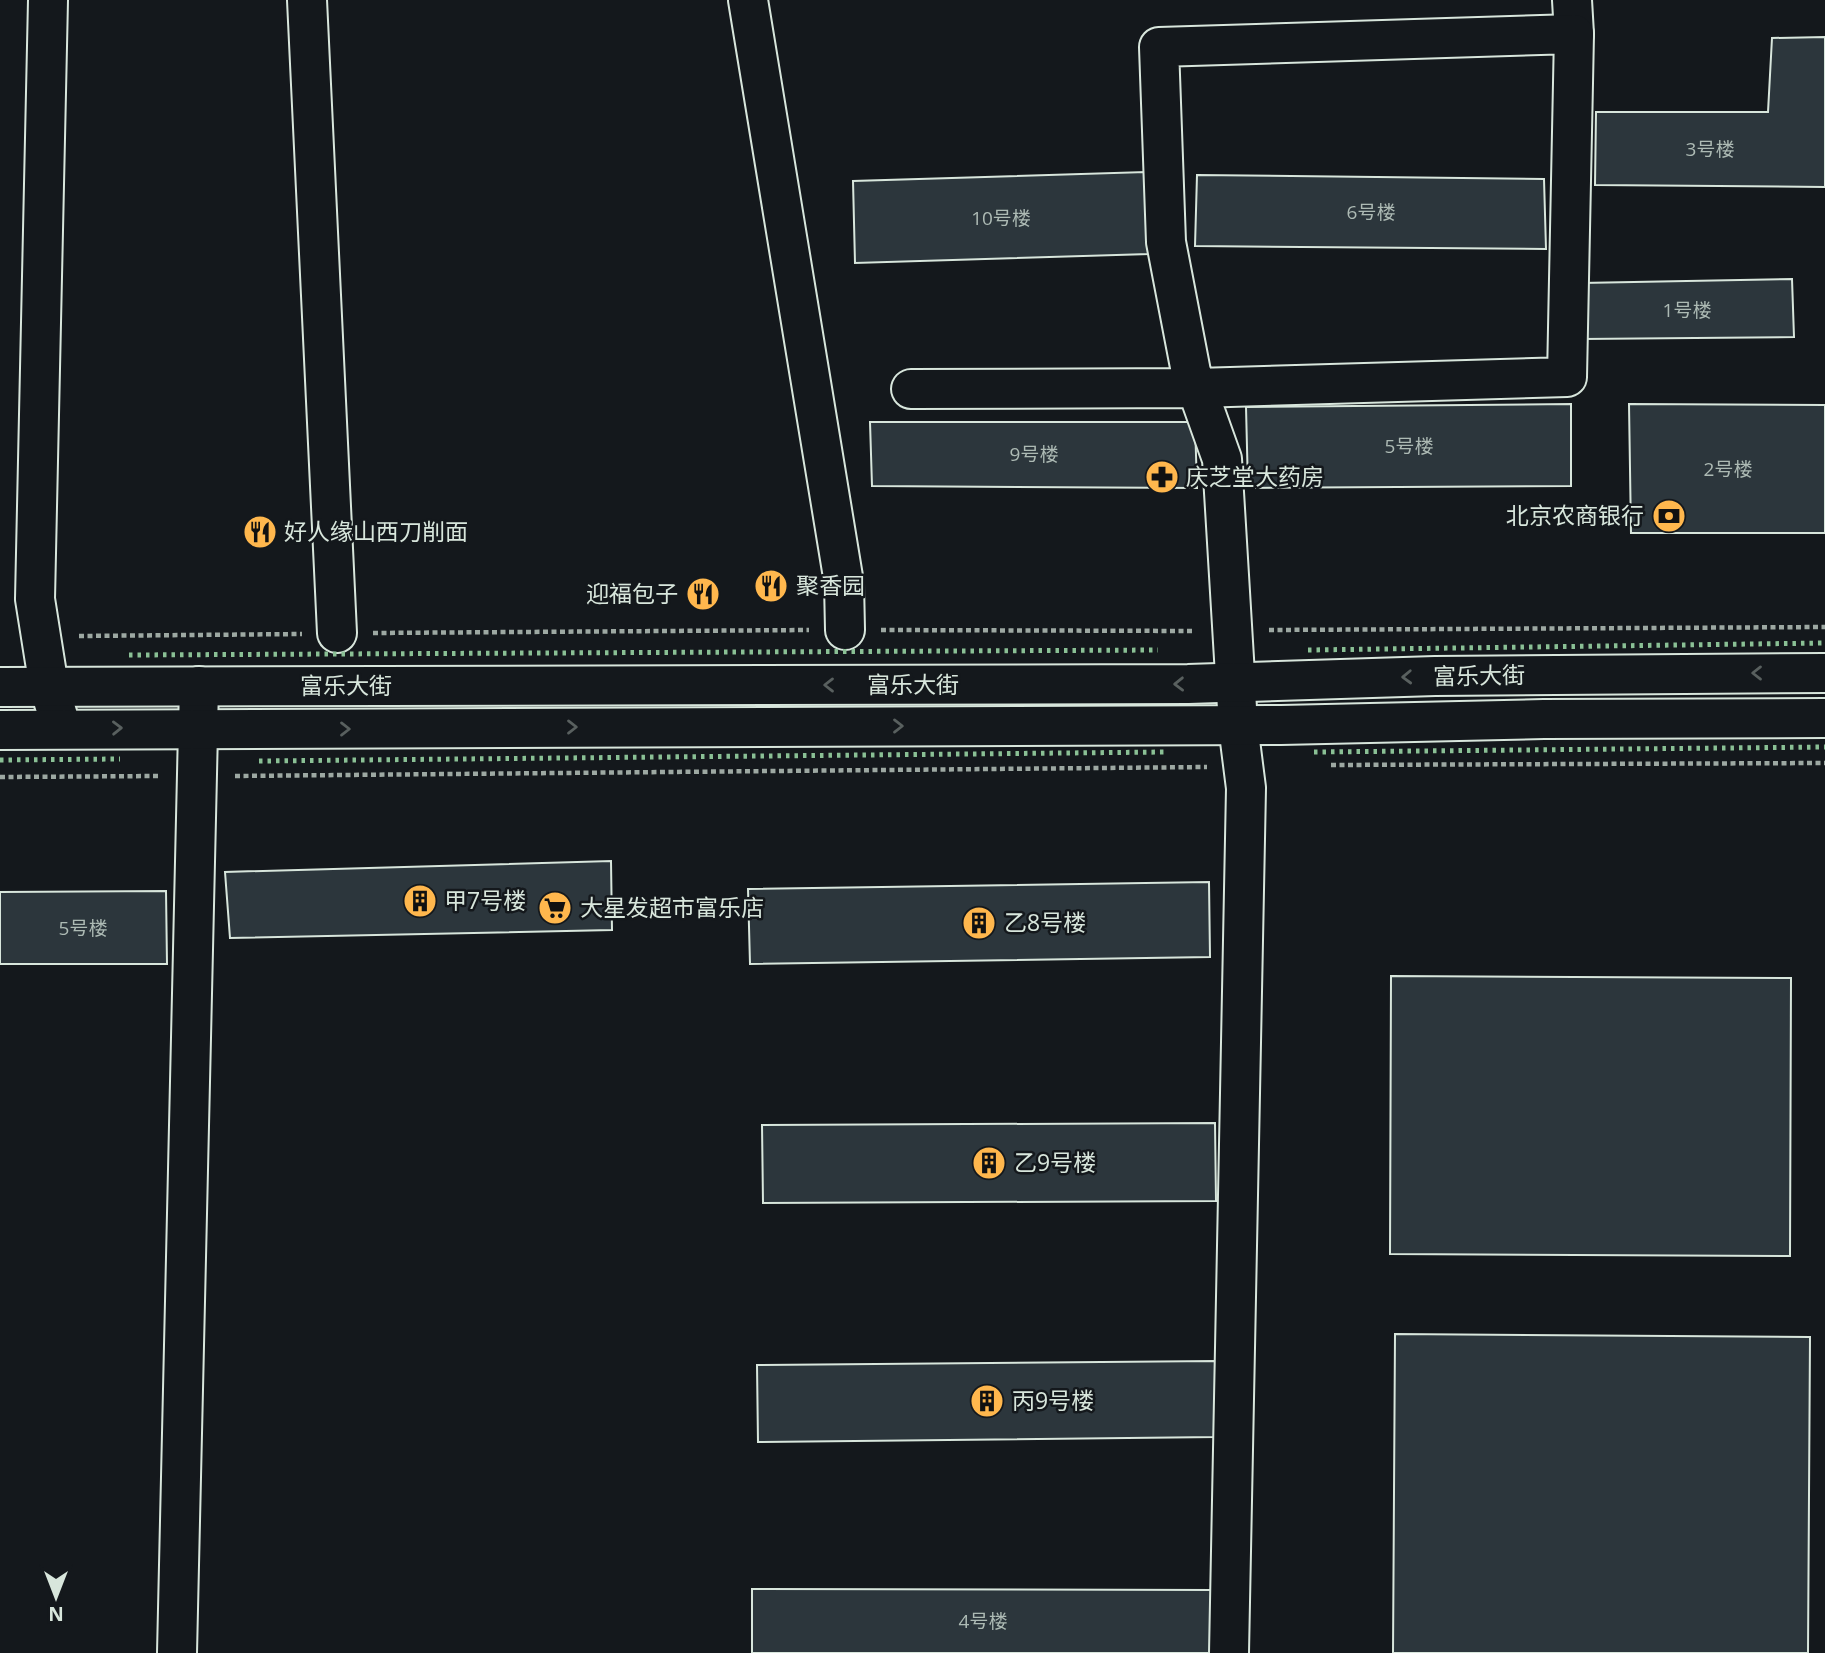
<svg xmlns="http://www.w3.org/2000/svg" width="1825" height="1653" font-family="'Open Sans','Noto Sans SC',sans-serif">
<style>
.building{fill:#2c363c;stroke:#d8e6dc;stroke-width:2}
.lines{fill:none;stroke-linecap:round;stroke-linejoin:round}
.minor-casing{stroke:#d8e6dc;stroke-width:42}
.major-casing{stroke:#d8e6dc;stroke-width:42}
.path{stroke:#9da8a2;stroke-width:4.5;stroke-dasharray:5 3.5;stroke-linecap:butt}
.minor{stroke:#14181c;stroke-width:38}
.major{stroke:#14181c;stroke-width:38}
.hedge{stroke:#8ac095;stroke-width:5;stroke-dasharray:3.5 5;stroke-linecap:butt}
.oneway{stroke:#59605f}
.labels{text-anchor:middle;stroke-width:5;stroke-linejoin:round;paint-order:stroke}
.number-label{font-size:19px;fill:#adbab4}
.poi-label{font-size:23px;fill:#d8e6dc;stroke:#14181c;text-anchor:start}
.street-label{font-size:23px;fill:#d8e6dc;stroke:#14181c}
</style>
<rect width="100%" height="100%" fill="#14181c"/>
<g class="building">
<polygon points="1825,37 1825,187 1595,185 1596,112 1768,112 1772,38"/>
<polygon points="1146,172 1149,254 855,263 853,181"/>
<polygon points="1197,175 1544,179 1546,249 1195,246"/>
<polygon points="1792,279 1794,337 1582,339 1581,283"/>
<polygon points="1571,404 1571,486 1248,488 1246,407"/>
<polygon points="1629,404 1825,405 1825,533 1631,533"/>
<polygon points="870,422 1195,422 1197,488 872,486"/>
<polygon points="611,861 612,930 230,938 225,872"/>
<polygon points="1209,882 1210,957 750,964 748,889"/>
<polygon points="166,891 167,964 0,964 0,892"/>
<polygon points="1391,976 1791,978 1790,1256 1390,1254"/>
<polygon points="1215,1123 1216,1201 763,1203 762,1125"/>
<polygon points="1395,1334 1810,1337 1808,1653 1393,1653"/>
<polygon points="1215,1361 1216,1437 758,1442 757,1365"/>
<polygon points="752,1589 1214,1590 1214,1653 752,1653"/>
</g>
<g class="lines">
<defs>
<g id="minor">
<polyline points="48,0 35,599 49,687 62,729"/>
<polyline points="307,0 337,633"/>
<polyline points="748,0 844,583 845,630"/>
<polyline points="1572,0 1574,34"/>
<polyline points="911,389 1197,388 1567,377 1574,34 1159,47 1166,242 1191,372 1222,459 1238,725 1246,788 1229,1653"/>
<polyline points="177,1653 199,686"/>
</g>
<g id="major">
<polyline points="0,687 1188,684 1435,676 1825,673"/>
<polyline points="0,730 1281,725 1544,719 1825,718"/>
</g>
</defs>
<use href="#minor" class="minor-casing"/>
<use href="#major" class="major-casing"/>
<g class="path">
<polyline points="881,630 1194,631"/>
<polyline points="1269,630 1825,627"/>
<polyline points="373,633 809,630"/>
<polyline points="79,636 302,634"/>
<polyline points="1331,765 1825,763"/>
<polyline points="235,776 1207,767"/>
<polyline points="0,777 160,776"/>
</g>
<use href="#minor" class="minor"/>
<use href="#major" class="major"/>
<g class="hedge">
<polyline points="1308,650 1825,643"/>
<polyline points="129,655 1158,650"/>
<polyline points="1314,752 1825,747"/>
<polyline points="0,760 120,759"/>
<polyline points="259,761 1166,752"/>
</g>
</g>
<defs><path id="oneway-chevron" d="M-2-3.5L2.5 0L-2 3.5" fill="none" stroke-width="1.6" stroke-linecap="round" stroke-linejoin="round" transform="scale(1.75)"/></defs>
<g class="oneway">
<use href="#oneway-chevron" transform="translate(1757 673) rotate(180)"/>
<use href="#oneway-chevron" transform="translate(1407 677) rotate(178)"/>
<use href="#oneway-chevron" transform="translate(1179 684) rotate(179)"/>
<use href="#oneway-chevron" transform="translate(829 685) rotate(180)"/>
<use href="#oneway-chevron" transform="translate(898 726)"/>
<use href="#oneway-chevron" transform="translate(572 727)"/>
<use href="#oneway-chevron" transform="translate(117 728) rotate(-1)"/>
<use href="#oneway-chevron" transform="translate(345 729)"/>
</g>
<defs>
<symbol id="pharmacy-disc" viewBox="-11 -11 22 22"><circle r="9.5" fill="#ffb74d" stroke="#14181c"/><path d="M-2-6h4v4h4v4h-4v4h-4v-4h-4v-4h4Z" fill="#111"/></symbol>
<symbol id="bank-disc" viewBox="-11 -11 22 22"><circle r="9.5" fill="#ffb74d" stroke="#14181c"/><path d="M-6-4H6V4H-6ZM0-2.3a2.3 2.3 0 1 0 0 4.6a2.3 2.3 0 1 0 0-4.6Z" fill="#111"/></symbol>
<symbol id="restaurant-disc" viewBox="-11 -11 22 22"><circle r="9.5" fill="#ffb74d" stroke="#14181c"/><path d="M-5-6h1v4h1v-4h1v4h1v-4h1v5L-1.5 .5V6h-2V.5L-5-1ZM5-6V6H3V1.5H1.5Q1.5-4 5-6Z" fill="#111"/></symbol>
<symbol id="building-disc" viewBox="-11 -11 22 22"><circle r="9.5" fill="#ffb74d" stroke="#14181c"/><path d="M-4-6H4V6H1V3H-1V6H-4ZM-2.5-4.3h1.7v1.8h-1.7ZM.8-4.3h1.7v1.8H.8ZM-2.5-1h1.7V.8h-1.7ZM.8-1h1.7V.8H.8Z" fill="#111"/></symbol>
<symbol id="supermarket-disc" viewBox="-11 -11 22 22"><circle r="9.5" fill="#ffb74d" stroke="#14181c"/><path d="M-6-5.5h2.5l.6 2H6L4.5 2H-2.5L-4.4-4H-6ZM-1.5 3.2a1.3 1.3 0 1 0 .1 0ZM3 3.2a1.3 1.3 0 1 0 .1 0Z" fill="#111"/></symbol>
</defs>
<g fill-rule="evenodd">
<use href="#pharmacy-disc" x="1143" y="458" width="38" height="38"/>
<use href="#bank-disc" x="1650" y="497" width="38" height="38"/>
<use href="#restaurant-disc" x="241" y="513" width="38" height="38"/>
<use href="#restaurant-disc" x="752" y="567" width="38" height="38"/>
<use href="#restaurant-disc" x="684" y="575" width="38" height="38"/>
<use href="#building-disc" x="401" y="882" width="38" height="38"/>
<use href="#supermarket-disc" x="536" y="889" width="38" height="38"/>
<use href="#building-disc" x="960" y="904" width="38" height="38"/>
<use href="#building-disc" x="970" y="1144" width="38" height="38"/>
<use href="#building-disc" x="968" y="1382" width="38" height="38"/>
</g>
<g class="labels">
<g class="number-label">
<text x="1710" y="156">3号楼</text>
<text x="1371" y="219">6号楼</text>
<text x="1001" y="225">10号楼</text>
<text x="1687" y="317">1号楼</text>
<text x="1409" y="453">5号楼</text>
<text x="1034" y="461">9号楼</text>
<text x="1728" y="476">2号楼</text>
<text x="83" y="935">5号楼</text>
<text x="983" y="1628">4号楼</text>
</g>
<g class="poi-label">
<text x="1186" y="485">庆芝堂大药房</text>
<text x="1644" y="524" text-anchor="end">北京农商银行</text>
<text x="284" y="540">好人缘山西刀削面</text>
<text x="796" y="594">聚香园</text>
<text x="678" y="602" text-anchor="end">迎福包子</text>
<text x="444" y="909">甲7号楼</text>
<text x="580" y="916">大星发超市富乐店</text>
<text x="1004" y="931">乙8号楼</text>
<text x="1014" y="1171">乙9号楼</text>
<text x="1012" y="1409">丙9号楼</text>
</g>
<g class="street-label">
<text transform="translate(1479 676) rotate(-1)" y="8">富乐大街</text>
<text x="913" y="693">富乐大街</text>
<text x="346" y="694">富乐大街</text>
</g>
</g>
<g transform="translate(56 1597) rotate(180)" stroke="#14181c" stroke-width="5" paint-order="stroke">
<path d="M0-5L12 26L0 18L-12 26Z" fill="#d8e6dc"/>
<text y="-10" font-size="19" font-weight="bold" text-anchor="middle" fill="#d8e6dc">N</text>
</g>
</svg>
